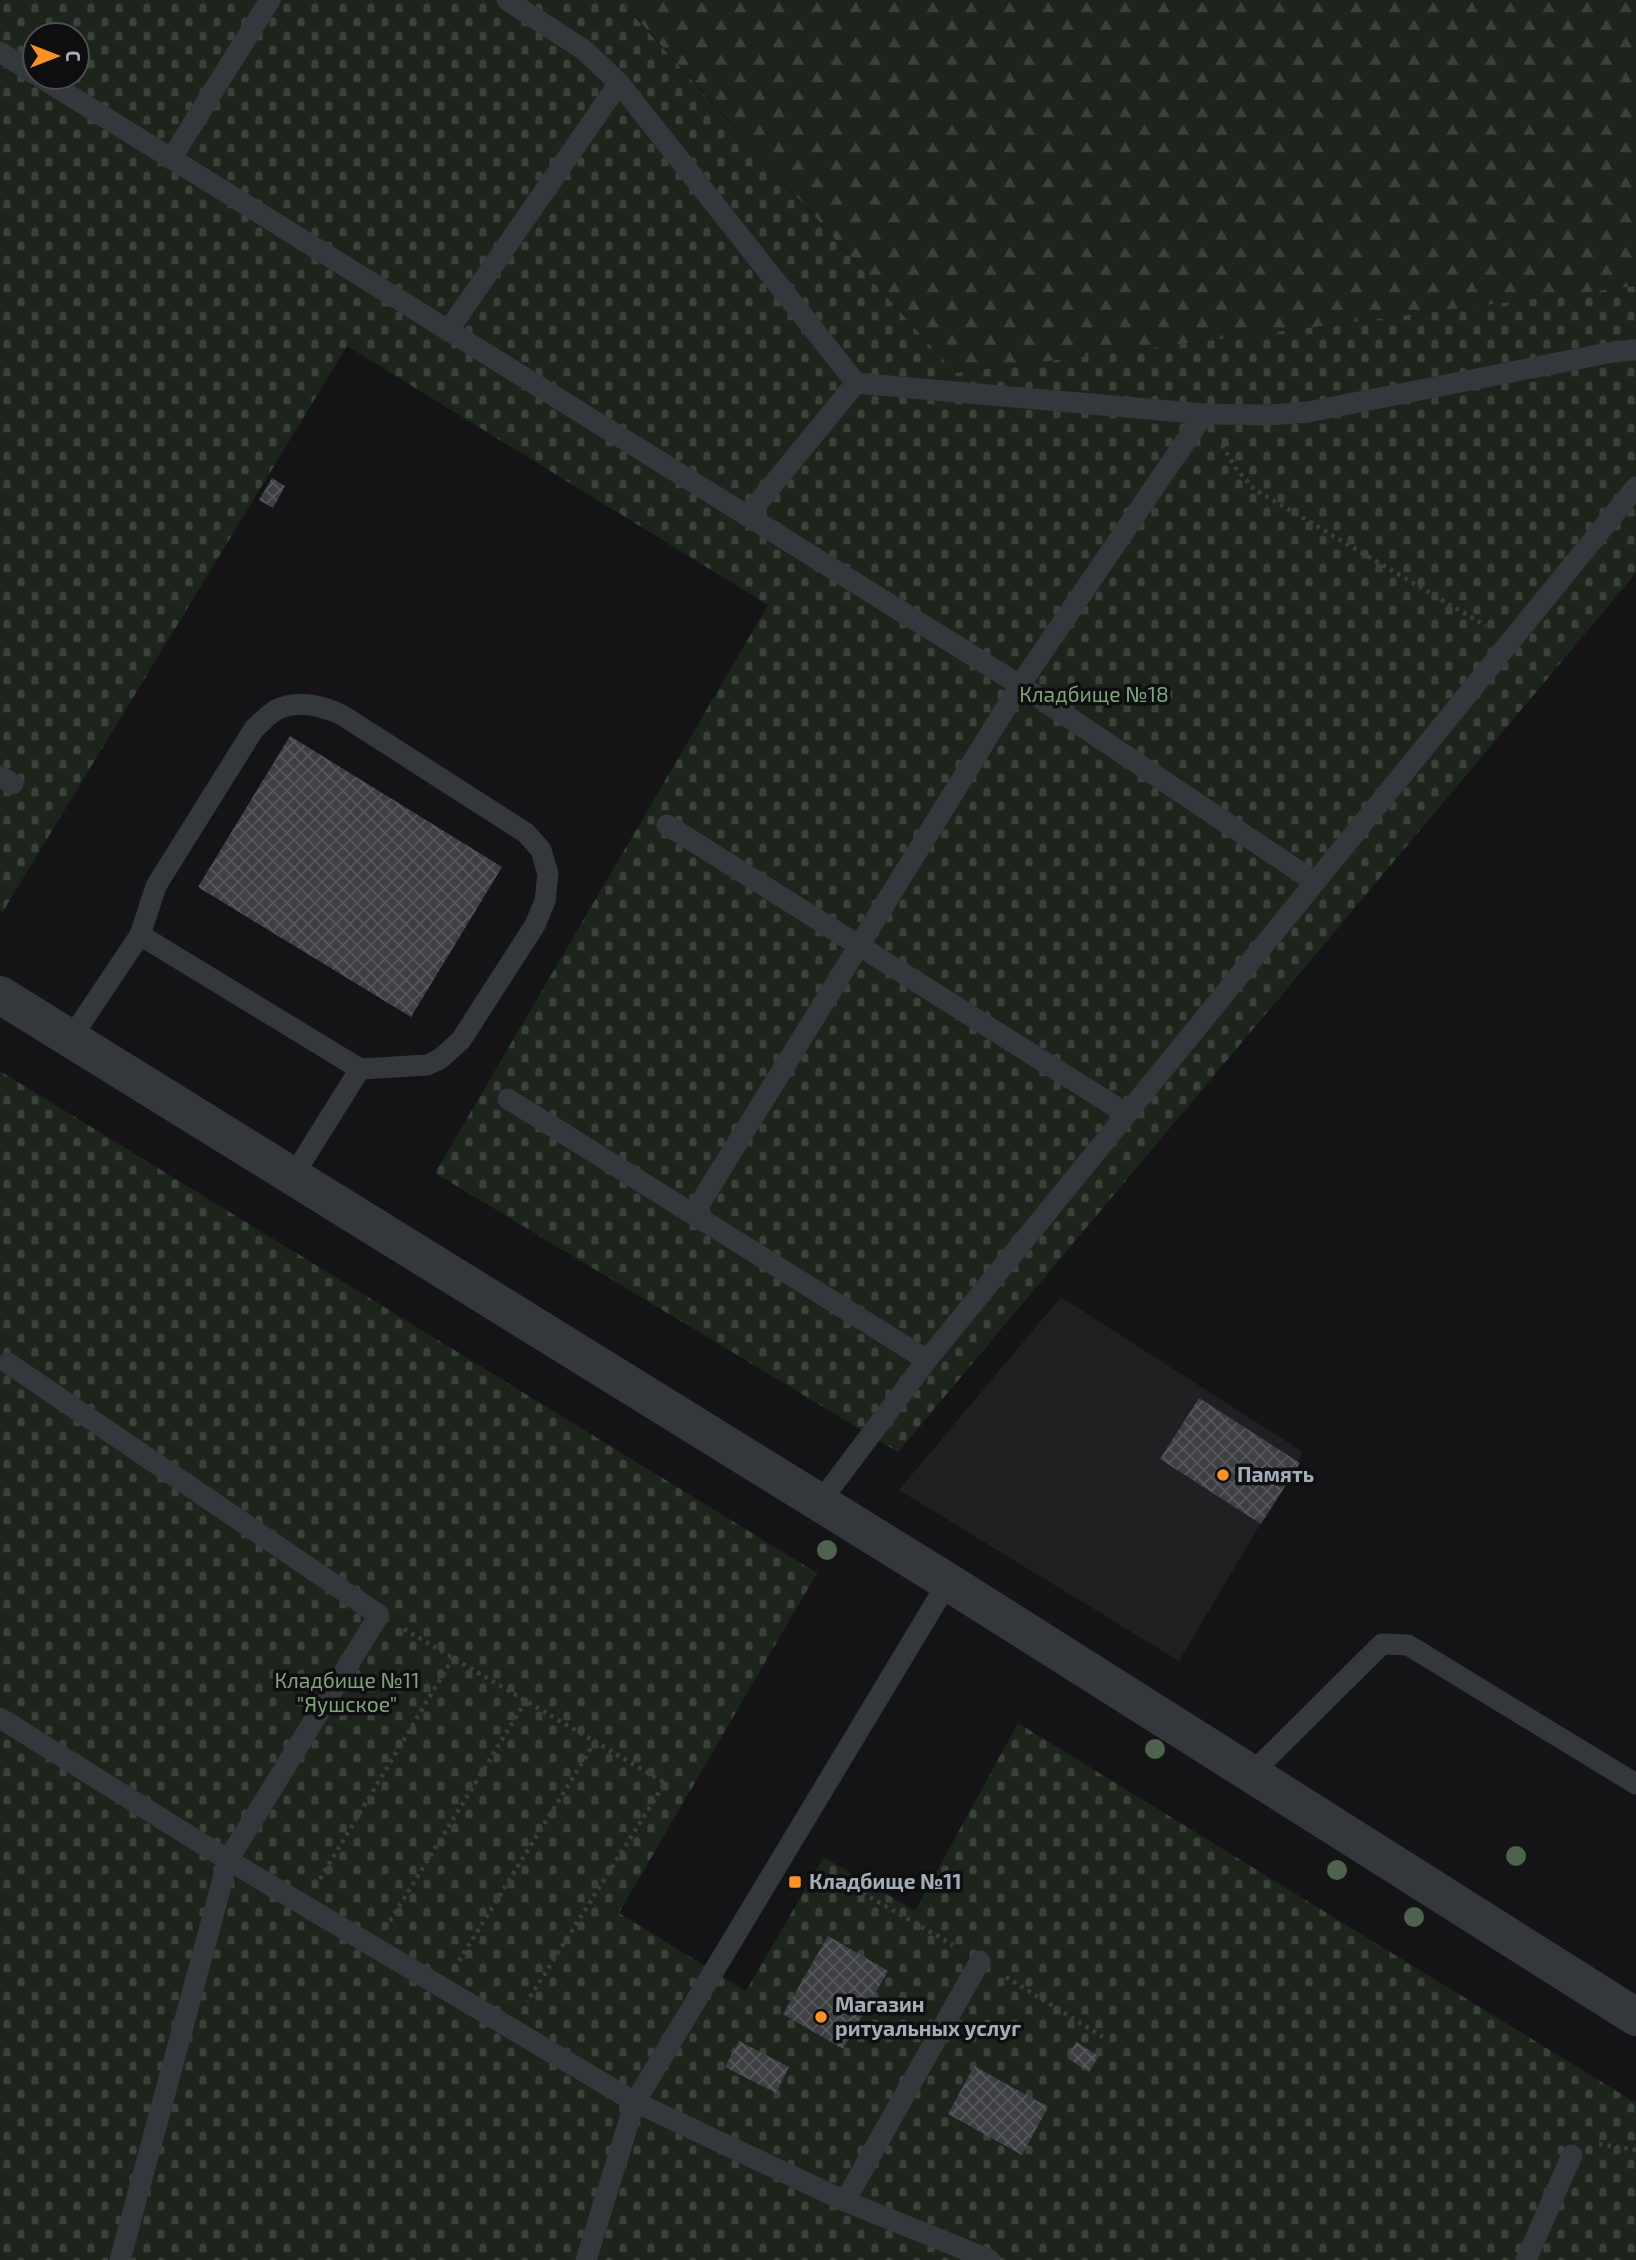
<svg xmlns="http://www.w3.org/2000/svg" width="1636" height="2260" font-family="'Exo 2',sans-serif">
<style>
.built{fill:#202023}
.forest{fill:url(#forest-firs)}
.cemetery{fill:url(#cemetery-stones);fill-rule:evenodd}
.building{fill:url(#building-cross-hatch)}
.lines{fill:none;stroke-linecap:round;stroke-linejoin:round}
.path{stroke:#3a3e42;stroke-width:4.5;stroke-dasharray:3.5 5;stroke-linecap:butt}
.lane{stroke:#34373b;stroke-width:21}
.street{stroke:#34373b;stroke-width:38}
.tree{fill:#4e634d}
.poi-dot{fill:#ff9022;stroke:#0f0f11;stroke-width:2.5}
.labels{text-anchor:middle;stroke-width:7;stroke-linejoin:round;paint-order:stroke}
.park-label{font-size:21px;fill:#7ea47a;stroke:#0f0f11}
.poi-label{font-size:21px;font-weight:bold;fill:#a4adb7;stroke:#0f0f11;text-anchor:start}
</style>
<defs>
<pattern id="forest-firs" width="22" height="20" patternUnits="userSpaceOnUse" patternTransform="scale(1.75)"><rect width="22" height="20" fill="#1c241c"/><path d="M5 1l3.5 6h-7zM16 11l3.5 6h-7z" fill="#3a413b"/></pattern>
<pattern id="cemetery-stones" width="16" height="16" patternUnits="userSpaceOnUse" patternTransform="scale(1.75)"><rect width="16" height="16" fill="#1c241c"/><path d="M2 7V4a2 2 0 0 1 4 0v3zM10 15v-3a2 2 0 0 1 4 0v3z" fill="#3a413b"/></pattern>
<pattern id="building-cross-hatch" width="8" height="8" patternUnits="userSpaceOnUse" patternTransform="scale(1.75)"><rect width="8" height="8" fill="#3e3f43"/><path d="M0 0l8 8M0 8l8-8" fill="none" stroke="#57585c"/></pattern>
</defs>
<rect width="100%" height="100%" fill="#141416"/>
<polygon class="built" points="1061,1297 1303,1452 1179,1661 899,1490"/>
<polygon class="forest" points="626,0 1636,0 1636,286 955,373 624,4"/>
<g class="cemetery">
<path d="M0 0H626L624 5 955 373 1636 286V573L898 1452 435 1173 768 605 347 346 2 913 0 911ZM35 35H77V77H35Z"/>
<polygon points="0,1071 817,1573 619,1913 746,1991 824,1857 915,1911 1018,1723 1636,2103 1636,2260 0,2260"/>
</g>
<g class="building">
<polygon points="272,478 285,486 273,508 259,500"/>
<polygon points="290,736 502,867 411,1017 198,887"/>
<polygon points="1199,1398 1300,1463 1261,1524 1160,1459"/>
<polygon points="828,1936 888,1971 843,2049 783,2014"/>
<polygon points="739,2041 789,2067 776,2093 725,2067"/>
<polygon points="1076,2042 1099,2056 1089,2072 1067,2058"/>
<polygon points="974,2066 1048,2107 1022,2155 948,2114"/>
</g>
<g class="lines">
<g class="path">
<polyline points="1222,445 1237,470 1254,489 1486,626"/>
<polyline points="404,1629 665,1783 527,2002"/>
<polyline points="833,1876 953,1945"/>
<polyline points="320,1879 453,1658"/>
<polyline points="390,1921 526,1701"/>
<polyline points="459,1961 595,1742"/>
<polyline points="1006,1977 1106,2039"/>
<polyline points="1599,2144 1636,2150"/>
</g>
<g class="lane">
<polyline points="507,0 584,50 619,83 856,383 748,515"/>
<polyline points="0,52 35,74"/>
<polyline points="40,77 1020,685 1315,882"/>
<polyline points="171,159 270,0"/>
<polyline points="448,331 619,83"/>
<polyline points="1204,414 1269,415 1308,412 1618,351 1636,350"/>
<polyline points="0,776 13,784"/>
<polyline points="667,825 1127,1114"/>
<path d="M140 935 156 886 254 729C260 723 268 715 276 710 298 699 321 705 342 715L526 833 541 850 548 874 545 901 535 925 461 1040 440 1059 427 1065 360 1069"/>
<polyline points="71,1038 140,935 360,1069 293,1176"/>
<polyline points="508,1099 927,1360"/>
<polyline points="694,1213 1020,685 1204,414 856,383"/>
<polyline points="8,1363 379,1615 228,1860 120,2260"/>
<polyline points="820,1502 927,1360 1636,487"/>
<polyline points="0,1718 228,1860 635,2102 845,2201 990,2260"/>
<polyline points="1251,1774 1382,1644 1408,1645 1636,1784"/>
<polyline points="845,2201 980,1961"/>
<polyline points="586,2260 635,2102 948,1582"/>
<polyline points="1526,2260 1572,2155"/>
</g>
<polyline class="street" points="0,995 948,1582 1636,2017"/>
</g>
<g class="tree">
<circle cx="827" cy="1550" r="10"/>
<circle cx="1155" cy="1749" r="10"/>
<circle cx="1516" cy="1856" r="10"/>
<circle cx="1337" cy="1870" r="10"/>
<circle cx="1414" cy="1917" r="10"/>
</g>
<g class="poi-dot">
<circle cx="1223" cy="1475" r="7"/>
<rect x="788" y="1875" width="14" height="14" rx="3.5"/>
<circle cx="821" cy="2017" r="7"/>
</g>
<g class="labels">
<g class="park-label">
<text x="1094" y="702">Кладбище №18</text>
<text x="347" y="1688">Кладбище №11<tspan x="347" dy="24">"Яушское"</tspan></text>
</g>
<g class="poi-label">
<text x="1237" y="1482">Память</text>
<text x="809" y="1889">Кладбище №11</text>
<text x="835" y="2012">Магазин<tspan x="835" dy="24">ритуальных услуг</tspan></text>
</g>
</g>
<g transform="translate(56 56) rotate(90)"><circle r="33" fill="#0f0f11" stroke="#4b4e53" stroke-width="2"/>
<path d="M0-5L12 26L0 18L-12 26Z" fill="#ff9022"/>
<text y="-10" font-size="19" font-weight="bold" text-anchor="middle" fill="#a4adb7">С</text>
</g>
</svg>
